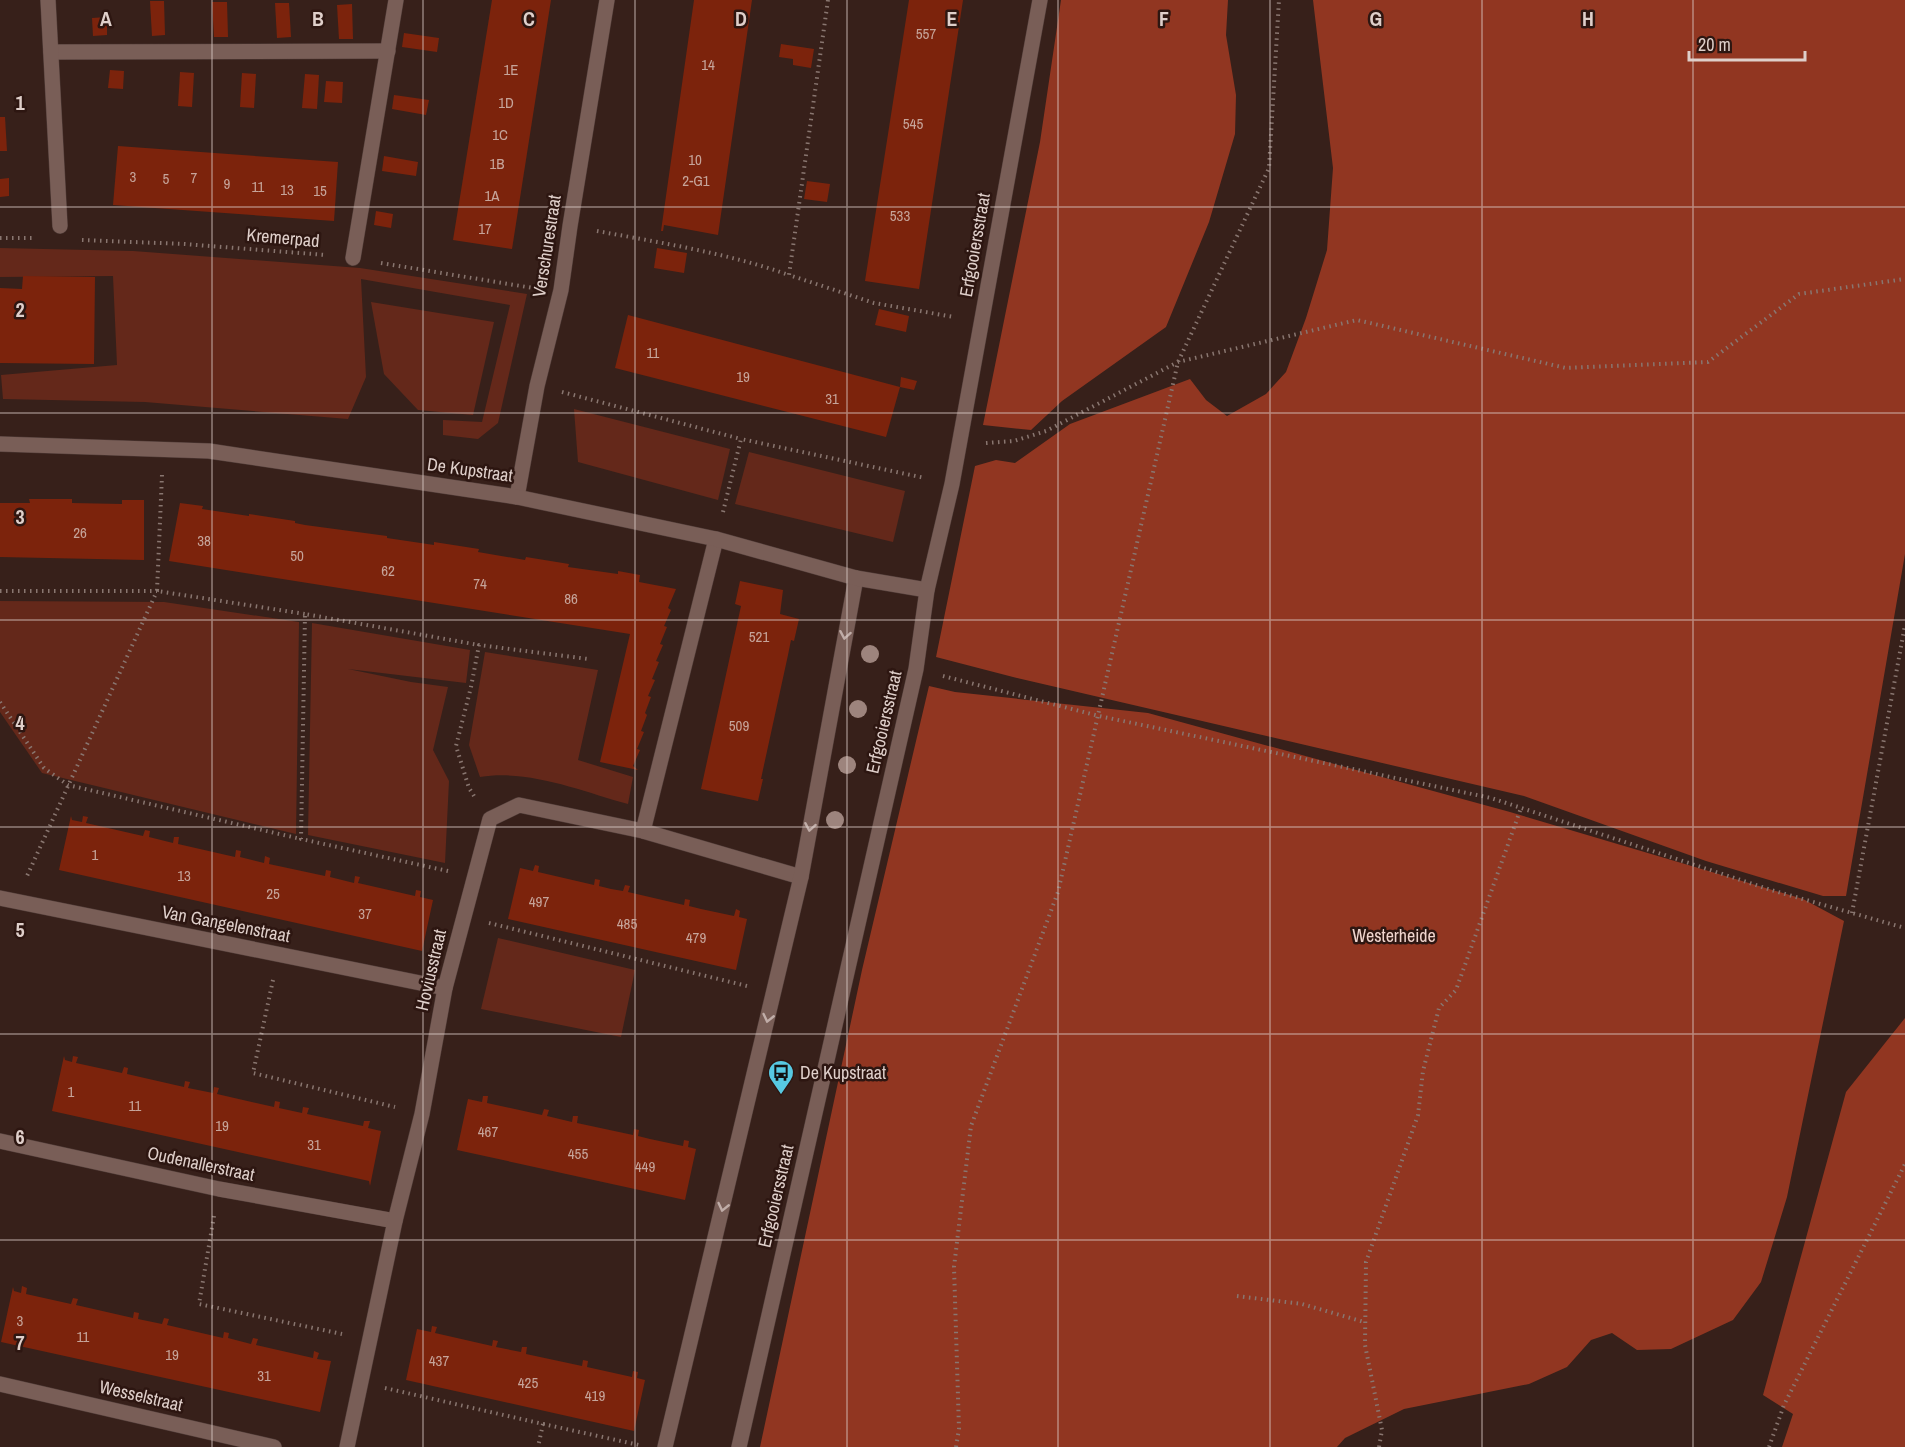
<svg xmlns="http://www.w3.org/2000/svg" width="1905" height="1447" font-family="'Archivo Narrow',sans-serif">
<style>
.green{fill:#64281a}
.forest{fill:#913621}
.building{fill:#7c230c}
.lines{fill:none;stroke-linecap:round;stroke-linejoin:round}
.lane-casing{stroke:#503c38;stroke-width:16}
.street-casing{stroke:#503c38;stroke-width:16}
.secondary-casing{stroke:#503c38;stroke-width:16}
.path{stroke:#897670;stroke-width:4;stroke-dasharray:1.5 4.5;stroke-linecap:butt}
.lane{stroke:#795e57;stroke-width:15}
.street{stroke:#795e57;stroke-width:15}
.secondary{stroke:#795e57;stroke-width:15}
.tree{fill:#9d847d}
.oneway{stroke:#c0ada8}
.grid{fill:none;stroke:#dfcfca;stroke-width:1.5;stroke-opacity:0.55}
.labels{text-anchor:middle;stroke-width:5;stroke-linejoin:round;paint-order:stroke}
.number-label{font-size:15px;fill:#c6a49a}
.street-label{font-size:18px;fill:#dfcfca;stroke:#2d1611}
.park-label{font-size:18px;fill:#f0d5ce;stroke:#2d1611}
.poi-label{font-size:18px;fill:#dfcfca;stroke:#2d1611;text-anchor:start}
.grid-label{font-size:20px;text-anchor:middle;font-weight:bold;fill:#dfcfca;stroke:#2d1611;stroke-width:5;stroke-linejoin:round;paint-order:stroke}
</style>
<rect width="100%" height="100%" fill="#37201a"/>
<g class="green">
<polygon points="0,248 133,251 360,268 527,294 498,423 478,439 443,435 443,420 482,422 510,305 361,279 366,377 348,419 145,402 3,399 1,375 117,365 113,276 0,277"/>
<polygon points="371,302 494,322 473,415 418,410 384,374"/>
<polygon points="574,409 730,449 718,500 578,462"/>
<polygon points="749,452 905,491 893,542 735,504"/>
<polygon points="0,601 164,602 299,622 296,834 42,773 0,712"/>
<polygon points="312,623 470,650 466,683 348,669 411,682 448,687 433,750 449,781 445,863 308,835"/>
<path d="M485 652 598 670 578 760 633 777 628 804C581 791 529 769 480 777L469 745Z"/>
<polygon points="498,938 635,970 621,1037 481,1009"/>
</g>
<g class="forest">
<polygon points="1061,0 1228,0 1226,35 1236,95 1235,134 1209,222 1166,327 1062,401 1031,430 983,425 1040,142"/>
<polygon points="1313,0 1905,0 1905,554 1846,896 1823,896 1706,861 1524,796 1013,677 936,657 975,466 996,460 1015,463 1070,424 1190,379 1206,400 1227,416 1266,394 1286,372 1306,318 1327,250 1333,168"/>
<polygon points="929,686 955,692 1148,713 1510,812 1803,899 1844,921 1787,1197 1761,1282 1733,1320 1671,1349 1637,1350 1612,1333 1591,1340 1567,1367 1529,1384 1404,1409 1345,1438 1337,1447 760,1447 862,970"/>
<polygon points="1905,1018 1905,1447 1782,1447 1793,1414 1763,1395 1846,1092"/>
</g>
<g class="building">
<polygon points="492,0 551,0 512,249 453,240"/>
<polygon points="694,0 752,0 718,235 664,225 663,231 661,231"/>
<polygon points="909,0 963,0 919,289 865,281"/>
<polygon points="150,1 164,1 165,35 152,36"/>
<polygon points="212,2 227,2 228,37 214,37"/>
<polygon points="275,3 289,3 291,37 277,38"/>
<polygon points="352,4 353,39 339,39 337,5"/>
<polygon points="107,17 107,35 93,36 92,18"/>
<polygon points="404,33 439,38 437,52 402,47"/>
<polygon points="781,44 814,49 811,68 793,65 793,59 779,57"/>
<polygon points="110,70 124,71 123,89 108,88"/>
<polygon points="180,72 194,73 192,107 178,106"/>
<polygon points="242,73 256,74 254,108 240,107"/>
<polygon points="305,74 319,75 317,109 302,108"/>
<polygon points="326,81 343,82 342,103 324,102"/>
<polygon points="394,95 429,100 426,115 392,109"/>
<polygon points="0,117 5,117 7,151 0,151"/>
<polygon points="118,146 338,162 334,221 113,205"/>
<polygon points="384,156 418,162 416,176 382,171"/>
<polygon points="9,178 9,196 0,197 0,179"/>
<polygon points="807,181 830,184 827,202 804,199"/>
<polygon points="376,211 393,214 391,228 374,225"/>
<polygon points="657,248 687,253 684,273 654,268"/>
<polygon points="23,276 95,277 94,364 0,363 0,288 22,289"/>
<polygon points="879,309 909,316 906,332 875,325"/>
<polygon points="628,315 900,387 886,437 615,368"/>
<polygon points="901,377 917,381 914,390 900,387"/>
<polygon points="29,499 72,499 72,503 122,504 122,500 144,500 144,560 0,557 0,503 30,503"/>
<polygon points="180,503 203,506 202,509 249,516 249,514 295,521 295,523 305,525 387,536 387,538 434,545 434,542 479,549 478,552 525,560 526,557 569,564 568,567 618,574 618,571 640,575 639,582 676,589 668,608 671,610 664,626 667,627 660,644 663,645 656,661 659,662 652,679 655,680 648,696 651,697 645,713 647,715 641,731 644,732 637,749 640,750 633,766 638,770 600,762 630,634 169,561"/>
<polygon points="740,581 783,590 780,614 799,619 794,641 791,640 788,655 764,765 761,779 763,779 758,801 701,789 741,606 735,604"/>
<polygon points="71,816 72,820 82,822 83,816 88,817 86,823 143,836 145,830 150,831 149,837 173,843 174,837 179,837 178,844 235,857 236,850 241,851 240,857 264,863 265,856 270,858 269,864 325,876 326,870 331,871 330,877 354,883 355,876 360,877 358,883 415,896 416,890 421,891 420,897 433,900 422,951 59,870"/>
<polygon points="535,865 539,866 538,872 594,885 595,879 600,880 599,886 611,889 623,891 625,885 630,886 628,892 684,905 685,899 690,900 689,906 701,909 734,916 736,909 740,911 739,917 747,919 736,970 508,919 520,868 533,871"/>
<polygon points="64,1056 65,1060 72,1062 73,1056 78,1057 76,1063 122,1073 124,1067 128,1068 127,1074 184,1087 185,1081 190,1082 188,1088 213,1093 214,1087 219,1088 217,1094 274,1107 275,1101 280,1102 279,1108 302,1113 303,1107 309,1108 307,1114 363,1126 364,1121 370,1121 368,1128 381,1131 370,1186 369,1181 52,1111"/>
<polygon points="483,1096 488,1096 487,1103 542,1115 544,1109 549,1110 547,1116 572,1122 573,1116 578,1116 577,1123 633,1135 634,1129 639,1130 638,1136 650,1139 683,1146 684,1140 689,1141 688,1147 696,1149 685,1200 457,1150 468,1099 482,1102"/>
<polygon points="22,1286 27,1288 26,1294 71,1304 73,1298 78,1299 76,1305 133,1318 134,1312 139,1313 138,1319 162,1324 164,1318 169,1319 167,1325 223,1338 224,1332 229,1333 228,1338 251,1344 253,1338 258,1339 256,1345 313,1358 314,1351 319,1353 317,1359 331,1361 320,1412 1,1342 13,1287 14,1291 21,1293"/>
<polygon points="432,1326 437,1327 435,1333 492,1346 493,1340 498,1341 496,1347 521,1352 522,1347 527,1347 526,1354 582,1366 583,1360 588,1361 587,1367 632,1377 633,1371 638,1372 637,1378 645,1380 634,1431 406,1380 417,1329 431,1332"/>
</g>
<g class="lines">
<defs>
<g id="lane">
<polyline points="51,52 388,51"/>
<polyline points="643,831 716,539"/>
</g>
<g id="street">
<polyline points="48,0 60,226"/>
<polyline points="353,258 396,0"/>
<polyline points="517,497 537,386 561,290 570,226 607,0"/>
<polyline points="0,898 445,988"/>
<polyline points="0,1141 219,1189 395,1221"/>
<polyline points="0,1384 274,1447"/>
<polyline points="347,1447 395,1221 422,1114 445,988 490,819 519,805 643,831 801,877"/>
<polyline points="665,1447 801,877 856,578"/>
</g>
<g id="secondary">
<polyline points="0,444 209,451 517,497 716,539 856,578 927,590"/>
<polyline points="739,1447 916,669 927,590 952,484 1040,0"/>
</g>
</defs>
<use href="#lane" class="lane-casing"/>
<use href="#street" class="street-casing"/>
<use href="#secondary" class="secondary-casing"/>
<g class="path">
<polyline points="828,0 789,275 874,303 954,317"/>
<path d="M597 231C662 243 727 253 789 275"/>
<polyline points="0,238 35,238"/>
<polyline points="82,240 184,244 326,255"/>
<polyline points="381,263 533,288"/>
<polyline points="562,392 741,439"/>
<polyline points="986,443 1014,441 1046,431 1178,362 1357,320 1566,368 1708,362 1799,294 1905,279"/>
<polyline points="162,475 157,591 305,614"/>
<polyline points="723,512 741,439 925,478"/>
<polyline points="0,591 157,591 27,876"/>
<polyline points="943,676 1099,716 1491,798 1771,890 1905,928"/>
<polyline points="0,702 44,768 68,785 301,839"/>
<polyline points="474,796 469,788 456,746 471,687 479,645 588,659"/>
<polyline points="448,871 301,839 305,614 479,645"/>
<polyline points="1852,913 1905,625"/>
<polyline points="489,923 747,986"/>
<polyline points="273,980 253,1073 395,1107"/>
<polyline points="214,1216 199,1304 342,1334"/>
<polyline points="1237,1296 1302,1304 1364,1322"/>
<polyline points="385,1388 543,1424 538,1447"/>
<polyline points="543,1424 639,1445"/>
<polyline points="956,1447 959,1429 954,1267 971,1126 1058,892 1178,362 1269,168 1279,0"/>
<polyline points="1379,1447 1382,1430 1365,1345 1366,1262 1418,1115 1423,1071 1439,1008 1456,990 1521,808"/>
<polyline points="1769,1447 1784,1405 1905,1164"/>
</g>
<use href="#lane" class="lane"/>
<use href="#street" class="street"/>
<use href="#secondary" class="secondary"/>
</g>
<g class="tree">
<circle cx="870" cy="654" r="9"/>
<circle cx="858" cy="709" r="9"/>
<circle cx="847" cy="765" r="9"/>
<circle cx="835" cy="820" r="9"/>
</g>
<defs><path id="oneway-chevron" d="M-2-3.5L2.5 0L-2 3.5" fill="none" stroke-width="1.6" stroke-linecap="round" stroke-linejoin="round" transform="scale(1.5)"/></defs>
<g class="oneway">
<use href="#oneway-chevron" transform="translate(845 635) rotate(100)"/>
<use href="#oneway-chevron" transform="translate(810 827) rotate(100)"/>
<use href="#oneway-chevron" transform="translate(768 1018) rotate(103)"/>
<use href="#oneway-chevron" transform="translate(723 1207) rotate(103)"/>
</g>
<path class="grid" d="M212 0V1447M423 0V1447M635 0V1447M847 0V1447M1058 0V1447M1270 0V1447M1482 0V1447M1693 0V1447M0 207H1905M0 413H1905M0 620H1905M0 827H1905M0 1034H1905M0 1240H1905"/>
<defs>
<symbol id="bus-pin" viewBox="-11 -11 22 30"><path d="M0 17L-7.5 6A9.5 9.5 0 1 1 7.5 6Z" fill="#57c9e2" stroke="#2d1611"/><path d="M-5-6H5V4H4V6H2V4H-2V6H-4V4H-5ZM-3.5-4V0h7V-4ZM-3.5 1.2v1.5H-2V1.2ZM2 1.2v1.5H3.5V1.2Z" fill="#111"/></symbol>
</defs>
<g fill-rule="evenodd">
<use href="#bus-pin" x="766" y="1058" width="30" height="40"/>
</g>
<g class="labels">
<g class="number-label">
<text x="926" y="39">557</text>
<text x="708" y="70">14</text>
<text x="511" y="75">1E</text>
<text x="506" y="108">1D</text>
<text x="913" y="129">545</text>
<text x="500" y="140">1C</text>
<text x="695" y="165">10</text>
<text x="497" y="169">1B</text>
<text x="133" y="182">3</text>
<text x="194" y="183">7</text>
<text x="166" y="184">5</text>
<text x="696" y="186">2-G1</text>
<text x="227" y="189">9</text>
<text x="258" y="192">11</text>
<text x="287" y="195">13</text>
<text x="320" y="196">15</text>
<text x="492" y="201">1A</text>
<text x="900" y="221">533</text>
<text x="485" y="234">17</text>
<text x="653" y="358">11</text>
<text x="743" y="382">19</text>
<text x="832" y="404">31</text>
<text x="80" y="538">26</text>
<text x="204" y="546">38</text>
<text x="297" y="561">50</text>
<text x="388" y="576">62</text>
<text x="480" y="589">74</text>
<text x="571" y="604">86</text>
<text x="759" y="642">521</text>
<text x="739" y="731">509</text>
<text x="95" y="860">1</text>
<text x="184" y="881">13</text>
<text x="273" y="899">25</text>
<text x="539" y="907">497</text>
<text x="365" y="919">37</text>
<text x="627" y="929">485</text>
<text x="696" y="943">479</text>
<text x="71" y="1097">1</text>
<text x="135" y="1111">11</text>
<text x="222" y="1131">19</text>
<text x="488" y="1137">467</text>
<text x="314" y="1150">31</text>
<text x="578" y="1159">455</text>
<text x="645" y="1172">449</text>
<text x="20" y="1326">3</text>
<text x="83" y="1342">11</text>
<text x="172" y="1360">19</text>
<text x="439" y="1366">437</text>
<text x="264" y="1381">31</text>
<text x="528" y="1388">425</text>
<text x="595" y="1401">419</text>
</g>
<g class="street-label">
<text transform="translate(283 238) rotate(5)" y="6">Kremerpad</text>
<text transform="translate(975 245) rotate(-80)" y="6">Erfgooiersstraat</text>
<text transform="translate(547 246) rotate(-81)" y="6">Verschurestraat</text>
<text transform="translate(470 470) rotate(8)" y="6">De Kupstraat</text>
<text transform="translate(884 722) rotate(-77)" y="6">Erfgooiersstraat</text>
<text transform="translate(226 924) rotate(11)" y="6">Van Gangelenstraat</text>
<text transform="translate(431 970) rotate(-77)" y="6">Hoviusstraat</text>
<text transform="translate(201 1164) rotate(12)" y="6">Oudenallerstraat</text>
<text transform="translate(776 1196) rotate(-77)" y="6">Erfgooiersstraat</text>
<text transform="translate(141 1396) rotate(13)" y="6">Wesselstraat</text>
</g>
<g class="park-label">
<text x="1394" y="942">Westerheide</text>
</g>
<g class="poi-label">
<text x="800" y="1079">De Kupstraat</text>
</g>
</g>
<g class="grid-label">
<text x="106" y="26">A</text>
<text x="318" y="26">B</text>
<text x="529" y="26">C</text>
<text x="741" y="26">D</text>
<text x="952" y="26">E</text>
<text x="1164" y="26">F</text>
<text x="1376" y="26">G</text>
<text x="1588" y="26">H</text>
<text x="20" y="110">1</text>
<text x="20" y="317">2</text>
<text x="20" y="524">3</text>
<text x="20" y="730">4</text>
<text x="20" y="937">5</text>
<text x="20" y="1144">6</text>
<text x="20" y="1350">7</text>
</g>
<path d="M1689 51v9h116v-9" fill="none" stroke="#dfcfca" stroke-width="3"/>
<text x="1698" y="51" font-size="18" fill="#dfcfca" stroke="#2d1611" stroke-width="4.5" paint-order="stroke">20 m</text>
</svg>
